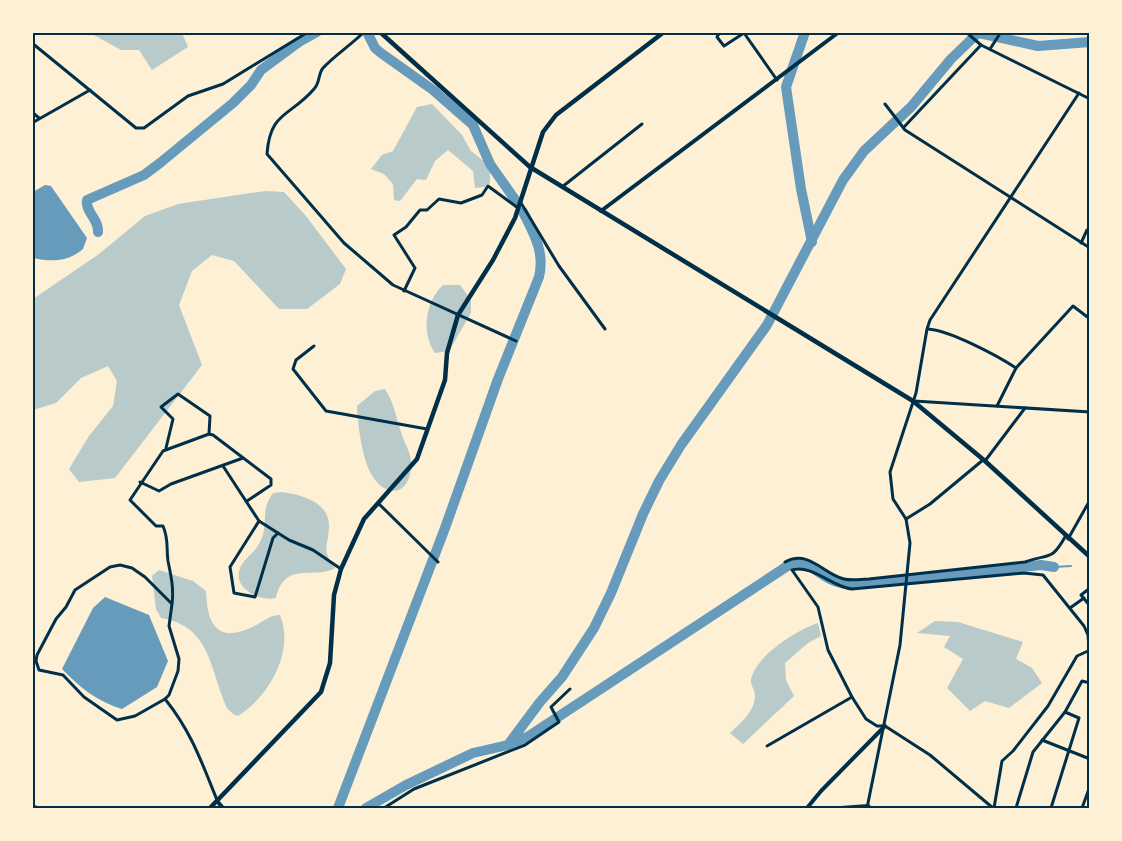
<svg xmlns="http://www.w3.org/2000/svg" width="1122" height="841" font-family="Rubik,sans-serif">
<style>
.green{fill:#b9caca}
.water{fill:#669bbc}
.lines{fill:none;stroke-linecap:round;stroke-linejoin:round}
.stream{stroke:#669bbc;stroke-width:2}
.river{stroke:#669bbc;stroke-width:10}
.minor{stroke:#003049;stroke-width:3}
.tertiary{stroke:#003049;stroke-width:4}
.secondary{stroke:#003049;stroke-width:4.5}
.neatline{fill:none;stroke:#003049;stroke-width:2}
</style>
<rect width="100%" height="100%" fill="#fdf0d5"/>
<g class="green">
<polygon points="90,33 182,33 188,47 152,70 139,50 121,50"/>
<polygon points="432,104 462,135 471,151 486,163 490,173 490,183 485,187 475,188 473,171 448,150 435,161 426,180 417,179 400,201 394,200 393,184 384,174 371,169 382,155 393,151 417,107"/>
<polygon points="265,191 284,192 306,216 346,269 340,284 307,309 279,309 234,261 212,255 192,271 179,305 202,365 115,478 79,482 69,469 89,436 113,406 117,381 108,366 81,378 56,403 33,410 33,299 99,254 145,216 178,204"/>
<path d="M443 285H460L471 300V313L449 351 435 353C421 333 425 302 443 285Z"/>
<path d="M385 389C394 403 396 417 401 432 405 446 413 454 411 469 408 495 387 498 373 477 362 460 358 427 357 406L375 391Z"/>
<path d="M282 492C301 495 328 501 329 525 329 546 320 548 335 568 315 580 284 560 276 598 262 602 235 590 239 572 241 560 254 554 259 544 270 525 259 512 273 493Z"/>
<path d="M159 570 193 581 206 591C207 619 214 643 248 629 259 625 268 615 280 615 295 651 269 697 238 716L233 714 227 708C210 670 211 626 161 618L156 609 152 576Z"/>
<polygon points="935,621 958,622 1023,642 1016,659 1032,668 1042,683 1009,708 985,701 970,711 947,688 963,659 944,647 950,636 917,633"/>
<path d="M818 623 821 636 808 643 785 663 786 680 794 696 743 744 730 733C741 723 756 710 755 694 754 689 750 684 751 680 755 656 797 630 818 623Z"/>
</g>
<g class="water">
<path d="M45 185 51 186 87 238 83 249C68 262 51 262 33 258V192Z"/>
<path d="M105 597 149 615 168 661 157 687 122 709C98 702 79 687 62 669L93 608Z"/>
</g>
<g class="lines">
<polyline class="stream" points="1054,567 1071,566"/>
<g class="river">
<polyline points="367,32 375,48 381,53 433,90 473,125 490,164 516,201"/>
<polyline points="805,32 786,87 801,189 812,242"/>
<polyline points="979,33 1038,46 1090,42"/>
<path d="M98 232C99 219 85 212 87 200L144 175 160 163 233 103 251 85 261 70 299 42 317 32"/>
<polyline points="508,745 540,702 562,677 594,628 611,593 643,514 659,481 681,445 767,325 843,180 864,151 911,107 951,59 979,32"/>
<path d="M338 808 445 528 498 379 539 277C545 252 534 234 523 212"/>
<path d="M366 808 406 785 473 753 508 745 529 736 792 563C808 560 818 574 832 580 838 583 845 584 852 585L1041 565 1054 567"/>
</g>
<g class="minor">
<path d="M364 32C351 45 335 55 323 68 318 74 320 83 314 89 290 117 270 111 267 154L344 243 393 285 516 341"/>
<polyline points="720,32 717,37 724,46 744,33 777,80"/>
<polyline points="966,32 981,45 1090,99"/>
<polyline points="32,43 136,128 144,128 188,96 223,84 308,32"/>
<polyline points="990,49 1001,32"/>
<polyline points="885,104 905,130 1090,248"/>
<polyline points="32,112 39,118"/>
<polyline points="32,123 90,90"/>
<polyline points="904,127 981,45"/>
<polyline points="562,187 642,124"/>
<polyline points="521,203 559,266 605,329"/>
<polyline points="1081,243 1087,230 1090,231"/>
<polyline points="404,291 415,268 394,235 406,227 420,210 427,210 439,199 461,203 482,195 488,186 518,208"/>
<path d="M928 329C949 330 998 356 1016 368L997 406"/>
<polyline points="314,346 296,360 293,369 326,411 427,429"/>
<polyline points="1016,368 1073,306 1090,319"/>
<polyline points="914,401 1090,412"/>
<polyline points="166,448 173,419 161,407 178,394 210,416 209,434"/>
<polyline points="985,461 1025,408"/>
<polyline points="223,466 259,521 289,540 313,550 341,569"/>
<polyline points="140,482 159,491 171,484 243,458"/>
<polyline points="378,503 438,562"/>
<polyline points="906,519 930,504 983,460"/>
<polyline points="259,521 230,567 234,593 255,597 273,538 278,533"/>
<polyline points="1068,539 1090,500"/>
<path d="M785 562C809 549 823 574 844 579 852 581 861 579 869 579L1025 562C1049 553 1051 562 1065 537"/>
<polyline points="1090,588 1081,595 1090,606"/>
<path d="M172 604 145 577 132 568 120 565 110 567 75 590 66 607 56 619 37 655 36 661 39 670 63 675 84 697 117 720 135 716 165 699 169 695 178 671 179 659 169 626 172 604C174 588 171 576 168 561 166 547 169 540 163 526H156L130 500 163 451 209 434 213 435 271 479V485L247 501"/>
<polyline points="1070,608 1084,598"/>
<path d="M165 699C191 731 202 763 217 800"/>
<polyline points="1042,740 1090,759"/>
<polyline points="767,746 852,697"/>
<polyline points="32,806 39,808"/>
<polyline points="384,808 414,789 525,745 559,722 551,707 570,689"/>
<polyline points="867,808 900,645 910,543 906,519 893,499 890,472 916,393 927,329 930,320 1079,93"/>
<path d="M993 808 930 755 885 726H877L866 719 852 697 828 650 818 607 792 570C812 564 832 587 852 589L1024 573 1043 575 1084 626 1088 635 1090 663"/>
<polyline points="994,808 1002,761 1013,751 1048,706 1077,656 1088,651"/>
<polyline points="1016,808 1033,752 1065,712 1082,681 1090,683"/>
<polyline points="1051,808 1079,718 1065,712"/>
<polyline points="1082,808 1090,786"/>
</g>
<g class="tertiary">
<polyline points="601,211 839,32"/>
<polyline points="217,801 223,808"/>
<polyline points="807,808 821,791 885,726"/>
<polyline points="841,808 868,806 870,808"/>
</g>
<g class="secondary">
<polyline points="380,32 530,167 913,401 985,461 1090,557"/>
<polyline points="210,808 321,692 330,663 334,595 341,569 364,519 417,459 445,380 447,353 458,315 493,260 515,218 543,132 556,115 664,32"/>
</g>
</g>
<rect width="1122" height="841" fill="none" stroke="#fdf0d5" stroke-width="68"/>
<rect x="34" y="34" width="1054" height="773" class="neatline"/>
</svg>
